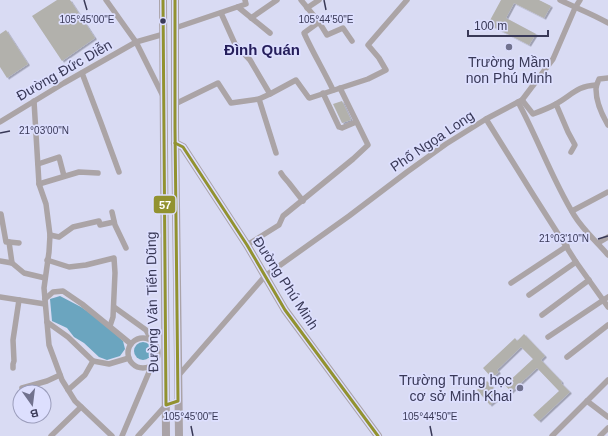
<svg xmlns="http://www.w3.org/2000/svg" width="608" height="436" font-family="Helvetica,sans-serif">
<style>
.water{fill:#6ba5bf}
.building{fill:#b2b1ac;filter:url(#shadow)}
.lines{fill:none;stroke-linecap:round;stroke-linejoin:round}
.street{stroke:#aba4a6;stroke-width:5.5}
.secondary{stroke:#aaa3a8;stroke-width:8}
.bus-1-casing{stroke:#dddffe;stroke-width:6}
.bus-1{stroke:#929230;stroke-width:3}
.ticks{fill:none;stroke:#393957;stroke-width:1.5}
.bus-dot{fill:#393957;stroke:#dddffe;stroke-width:1.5}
.poi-dot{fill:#71728e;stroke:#dddffe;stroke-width:1.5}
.labels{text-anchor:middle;stroke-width:3.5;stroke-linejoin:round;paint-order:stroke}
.poi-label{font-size:14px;fill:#393957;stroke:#dddffe}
.street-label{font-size:14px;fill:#393957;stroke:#dddffe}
.neighbourhood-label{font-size:15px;font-weight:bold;fill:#251e5b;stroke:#dddffe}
.ticks-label{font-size:10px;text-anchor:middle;fill:#393957;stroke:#dddffe;stroke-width:3.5;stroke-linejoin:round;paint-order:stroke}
.line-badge{stroke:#dddffe;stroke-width:1.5}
.badge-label{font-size:11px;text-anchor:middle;font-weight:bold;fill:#fff}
</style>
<defs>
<filter id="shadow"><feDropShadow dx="2" dy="1.5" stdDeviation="0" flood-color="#0004"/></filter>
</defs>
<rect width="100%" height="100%" fill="#d9dbf3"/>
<g class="water">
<polygon points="60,296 81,307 100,320 123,341 125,349 120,356 107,360 99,357 84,343 74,337 67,328 52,321 50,299"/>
<circle cx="143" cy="351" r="9"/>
</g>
<g class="building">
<polygon points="57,0 70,0 95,38 62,61 32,16"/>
<polygon points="501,0 539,0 551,6 544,18 514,3 506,18 536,34 529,45 488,24"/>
<polygon points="6,30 28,64 7,78 0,67 0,34"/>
<polygon points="342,101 351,120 342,123 333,104"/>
<polygon points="524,334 545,356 541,360 562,382 561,383 570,392 539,421 533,415 559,391 537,368 511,392 505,385 533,359 521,347 497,370 499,372 492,378 483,368 515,338 517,341"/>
<polygon points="487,381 501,396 490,405 477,390"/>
</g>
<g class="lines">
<g class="street">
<polyline points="106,0 136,42 163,96"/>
<polyline points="301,0 319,22"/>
<path d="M560 0C576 8 593 14 608 23"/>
<polyline points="238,7 270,33"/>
<polyline points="307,8 319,0"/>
<polyline points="221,13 235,44 250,60 270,94"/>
<polyline points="251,18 277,0"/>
<polyline points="175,28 246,4 245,0"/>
<polyline points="82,73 101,123 119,172"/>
<path d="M608 78 599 79C598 82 596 85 596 89 596 101 602 115 608 125"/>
<path d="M333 90C324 71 313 53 304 33L319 22 327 35 343 28 352 41"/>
<polyline points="323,93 339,127 342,128 356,122"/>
<polyline points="259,99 276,153"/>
<path d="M522 100 533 114C541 111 549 108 556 104 572 95 577 86 596 85"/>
<polyline points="34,101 39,184 46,204 50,235 49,252 44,288 49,345 62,380 75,401 112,436"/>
<path d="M518 102C538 139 552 179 574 215 583 230 597 242 608 255"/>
<polyline points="175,104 218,83 231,103 259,99 270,94 296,80 309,98 310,98 368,79 386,70 379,58 368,45 407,0"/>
<polyline points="556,104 568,132 575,145 571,152"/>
<polyline points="486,119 534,196 576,262 608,307"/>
<polyline points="0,122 64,83 136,42 164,34"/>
<polyline points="38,164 59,157 64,176"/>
<polyline points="281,173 283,176 289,183 303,201"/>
<polyline points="39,184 79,172 98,173"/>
<polyline points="572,211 608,192"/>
<polyline points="112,212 115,225 126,248"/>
<polyline points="0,214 1,214 6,242 9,242 12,263"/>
<polyline points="50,235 59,237 73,227 99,221 100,225 114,222"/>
<polyline points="9,242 19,243"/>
<polyline points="598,243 608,237"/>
<polyline points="247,245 279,225 283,216 353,159 368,145 340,88"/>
<polyline points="47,260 69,267 86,265 114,258 115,273 113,317 110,326"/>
<polyline points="0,261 12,263 24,273 45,278"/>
<polyline points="511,283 567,246"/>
<polyline points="529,295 576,262"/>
<polyline points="0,297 45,304"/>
<polyline points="45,299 53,292 63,291 82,304 131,344"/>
<polyline points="114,307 146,330 152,341"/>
<polyline points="542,315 589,280"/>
<polyline points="47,322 68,337 93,361 109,364 129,358"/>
<polyline points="548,337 608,297"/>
<circle cx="143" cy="353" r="15"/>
<polyline points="567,357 608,325"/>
<polyline points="13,368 13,364 14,361 13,340 19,300"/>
<polyline points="178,376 265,276 349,216 407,172 446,144 486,119 522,100 553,59 575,8 580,0"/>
<polyline points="22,388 47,381 60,375"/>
<polyline points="68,390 85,375 93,361"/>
<polyline points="587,401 608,417"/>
<polyline points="51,436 81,407"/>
<polyline points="122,436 152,365"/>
<polyline points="138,436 166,405 178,401"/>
<polyline points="552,436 608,380"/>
<polyline points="600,436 608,428"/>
</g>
<g class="secondary">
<polyline points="163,0 166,436"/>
<polyline points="175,0 175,128 179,436"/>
<polyline points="175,143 183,147 247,245 285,310 378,436"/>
</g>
<defs>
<g id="bus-1">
<polyline points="163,0 166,405 178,401 175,128 175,0"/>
<polyline points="175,143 183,147 247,245 285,310 378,436"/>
</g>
</defs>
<use href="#bus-1" class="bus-1-casing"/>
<use href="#bus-1" class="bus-1"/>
</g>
<path class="ticks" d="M84 0 87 10M324 0 326 10M0 133 10 131M598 239 608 236M191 426 193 436M430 426 432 436"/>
<circle class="bus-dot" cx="163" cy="21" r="3.5"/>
<g class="poi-dot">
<circle cx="509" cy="47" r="4"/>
<circle cx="520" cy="388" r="4"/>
</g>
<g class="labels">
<g class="poi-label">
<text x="509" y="67">Trường Mầm<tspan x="509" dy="16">non Phú Minh</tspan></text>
<text x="512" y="385" text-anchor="end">Trường Trung học<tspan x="512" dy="16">cơ sở Minh Khai</tspan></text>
</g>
<g class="street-label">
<text transform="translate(64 70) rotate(-30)" y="5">Đường Đức Diễn</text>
<text transform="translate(432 141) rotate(-34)" y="5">Phố Ngọa Long</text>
<text transform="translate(286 283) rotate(57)" y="5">Đường Phú Minh</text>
<text transform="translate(152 302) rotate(-91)" y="5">Đường Văn Tiến Dũng</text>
</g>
<g class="neighbourhood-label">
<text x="262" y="55">Đình Quán</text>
</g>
</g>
<g class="ticks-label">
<text x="87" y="23">105°45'00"E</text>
<text x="326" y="23">105°44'50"E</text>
<text x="44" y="134">21°03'00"N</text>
<text x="564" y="242">21°03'10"N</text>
<text x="191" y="420">105°45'00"E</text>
<text x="430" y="420">105°44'50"E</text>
</g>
<rect class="line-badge" x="153" y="195" width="23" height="19" rx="4" fill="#929230"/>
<g class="badge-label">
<text x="165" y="209">57</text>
</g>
<g transform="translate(32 404) rotate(166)"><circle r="19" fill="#dddffe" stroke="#9b9dbb"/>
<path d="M0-3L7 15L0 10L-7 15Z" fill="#71728e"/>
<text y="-6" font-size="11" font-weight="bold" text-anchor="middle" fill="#393957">B</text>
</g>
<path d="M468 30v6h80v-6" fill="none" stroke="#393957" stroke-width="2"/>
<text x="474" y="30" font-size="12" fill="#393957" stroke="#dddffe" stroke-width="3" paint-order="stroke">100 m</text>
</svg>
